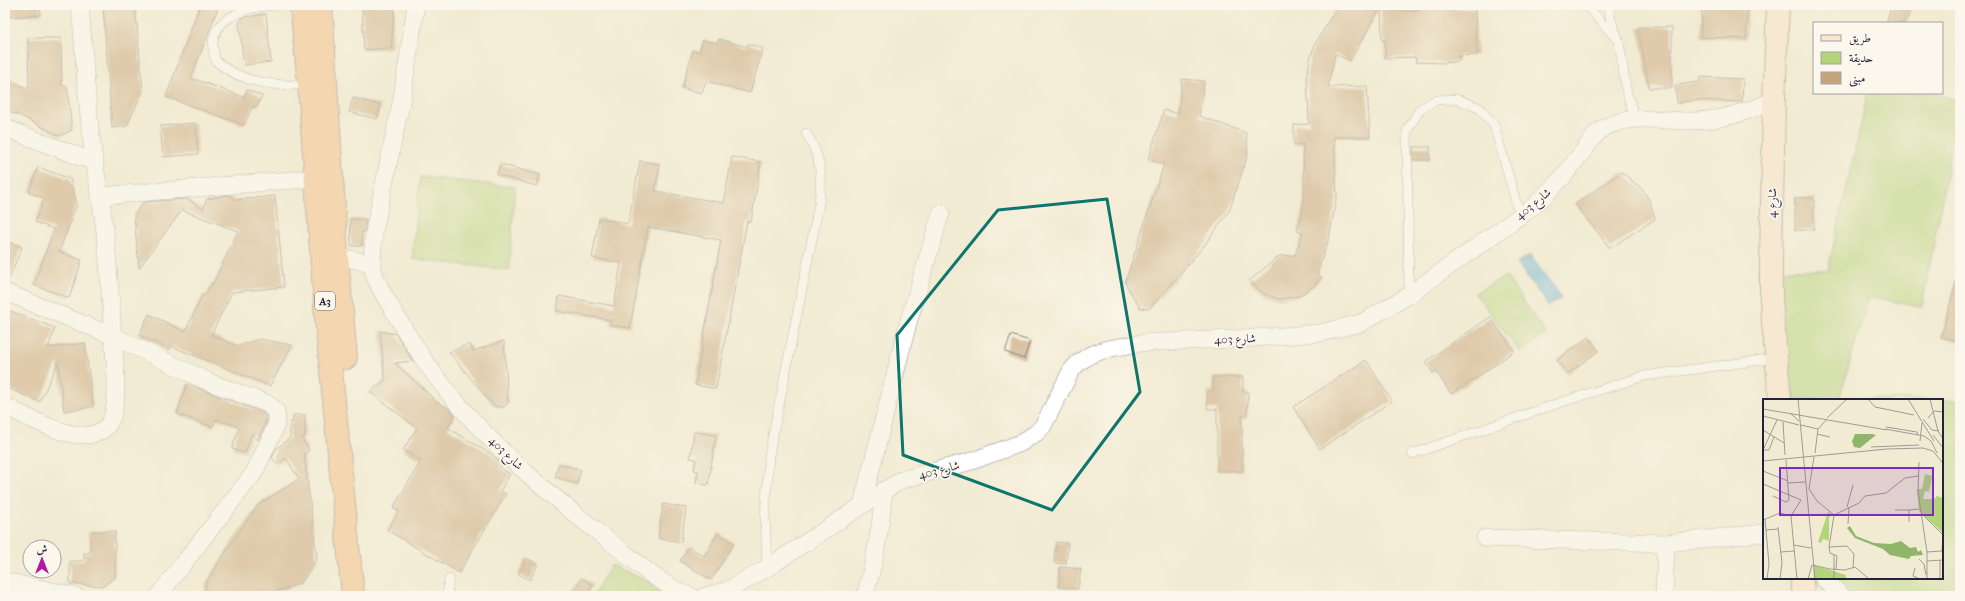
<svg xmlns="http://www.w3.org/2000/svg" width="1965" height="601" font-family="'IM FELL French Canon',Amiri,serif">
<style>
.green{fill:#b4d47b;stroke:#6b7b5b}
.water{fill:#5caed7;stroke:#3f6889}
.building{fill:#c7a57b}
.lines{fill:none;stroke-linecap:round;stroke-linejoin:round}
.service-casing{stroke:#8a8687;stroke-width:10}
.minor-casing{stroke:#8a8687;stroke-width:18}
.secondary-casing{stroke:#8a8687;stroke-width:24}
.trunk-casing{stroke:#8a8687;stroke-width:24}
.service{stroke:#fff;stroke-width:9}
.minor{stroke:#fff;stroke-width:17}
.secondary{stroke:#fce5cf;stroke-width:22}
.trunk{stroke:#f7bd88;stroke-width:22}
.marked{fill:none;stroke:#0f766e;stroke-width:3;stroke-linejoin:round}
.labels{text-anchor:middle;stroke-width:3.5;stroke-linejoin:round;paint-order:stroke}
.shield{fill:#fbf7ec;stroke:#636270;stroke-width:1}
.shield-label{font-size:11px;font-weight:bold;fill:#22223b}
.street-label{font-size:12px;fill:#22223b;stroke:#fbf7ec}
.inset-road{fill:none;stroke:#9f9b96;stroke-width:1}
.view{fill:#7b2cbf;fill-opacity:0.15;stroke:#7b2cbf;stroke-width:2}
.inset-edge{fill:none;stroke:#22223b;stroke-width:2}
</style>
<rect width="100%" height="100%" fill="#fbf7ec"/>
<filter id="ink" filterUnits="userSpaceOnUse"><feTurbulence type="fractalNoise" baseFrequency=".025" numOctaves="2"/><feDisplacementMap in="SourceGraphic" scale="8" xChannelSelector="R" yChannelSelector="G"/><feConvolveMatrix kernelMatrix="1 2 1 2 8 2 1 2 1" color-interpolation-filters="sRGB"/></filter>
<filter id="wash" filterUnits="userSpaceOnUse"><feTurbulence type="fractalNoise" baseFrequency=".012" numOctaves="4" result="noise"/><feDisplacementMap in="SourceGraphic" scale="16" xChannelSelector="R" yChannelSelector="G"/><feGaussianBlur stdDeviation="0.9" result="paint"/><feColorMatrix in="noise" values="0 0 0 0 0 0 0 0 0 0 0 0 0 0 0 0 0 1.4 0 .05"/><feComposite in="paint" operator="in"/></filter>
<g filter="url(#wash)">
<rect width="100%" height="100%" fill="#f2ebd3"/>
<g class="green">
<polygon points="1868,93 1932,93 1960,101 1922,306 1869,297 1839,399 1960,400 1960,596 1831,596 1814,578 1942,578 1942,400 1777,400 1773,357 1758,270 1828,270"/>
<polygon points="420,177 515,187 509,270 412,259"/>
<polygon points="1506,276 1546,334 1520,352 1475,293"/>
<polygon points="611,565 680,596 593,596"/>
</g>
<polygon class="water" points="1530,255 1562,298 1548,306 1517,263"/>
<g id="blocks">
<g class="building">
<polygon points="5,5 40,5 41,15 5,17"/>
<polygon points="103,5 135,5 143,91 127,126 112,128"/>
<polygon points="200,5 219,5 191,78 244,97 247,90 262,96 257,107 253,106 244,125 166,97"/>
<polygon points="362,5 395,5 391,48 364,50"/>
<polygon points="1338,5 1397,5 1397,11 1413,11 1429,5 1450,5 1456,9 1475,9 1477,55 1458,56 1459,61 1444,63 1416,62 1415,57 1385,58 1385,40 1382,40 1381,6 1350,61 1335,54 1328,87 1367,86 1370,137 1334,137 1337,195 1329,238 1317,274 1322,277 1315,285 1299,296 1279,299 1264,294 1249,281 1279,256 1295,255 1303,233 1297,231 1302,215 1304,195 1303,144 1294,145 1294,125 1309,124 1307,75 1310,59 1315,44"/>
<polygon points="1702,5 1748,5 1746,39 1700,37"/>
<polygon points="1892,5 1912,5 1906,23 1886,23"/>
<polygon points="266,14 271,62 244,65 239,23 242,18 246,17"/>
<polygon points="1638,27 1672,27 1672,88 1649,88"/>
<polygon points="28,38 61,38 62,86 67,86 72,130 60,136 21,116 5,110 5,78 29,89"/>
<polygon points="719,39 747,47 748,44 763,48 750,93 706,81 702,93 682,88 693,50 699,52 703,40 717,43"/>
<polygon points="1699,77 1743,79 1742,102 1697,100 1677,103 1675,85 1700,82"/>
<polygon points="1182,79 1204,81 1199,116 1246,133 1248,154 1229,211 1203,247 1149,309 1140,308 1125,283 1164,164 1148,160 1164,110 1178,114"/>
<polygon points="353,98 381,105 377,119 349,112"/>
<polygon points="195,123 198,154 163,157 160,126"/>
<rect x="1413" y="147" width="17" height="13"/>
<polygon points="732,157 761,162 751,222 747,221 716,389 695,385 721,240 648,227 630,328 610,325 611,320 557,311 559,296 614,306 621,263 592,258 599,218 628,224 640,161 660,164 655,191 724,203"/>
<polygon points="500,164 540,175 537,186 497,175"/>
<polygon points="38,167 70,179 77,204 59,252 82,260 69,298 34,285 54,229 35,222 44,198 29,192"/>
<polygon points="1622,172 1643,190 1650,202 1655,219 1610,248 1575,204"/>
<polygon points="229,195 235,200 275,196 284,287 232,292 211,335 238,346 259,339 292,345 270,386 171,346 169,350 139,335 149,314 185,332 203,294 205,296 212,283 213,284 238,231 182,210 139,268 134,215 144,202 187,199 203,209 207,199"/>
<rect x="1795" y="198" width="19" height="32"/>
<polygon points="350,219 366,219 364,232 362,232 362,246 351,246"/>
<polygon points="5,241 22,247 7,283 5,282"/>
<polygon points="1956,282 1960,282 1960,342 1941,337"/>
<polygon points="5,309 55,328 48,348 85,343 93,407 64,411 58,362 40,402 5,387"/>
<polygon points="1490,317 1514,351 1462,388 1461,387 1451,394 1436,371 1433,373 1425,362"/>
<polygon points="380,331 396,334 413,361 395,363 437,402 450,409 455,416 448,428 491,454 502,464 500,468 510,474 500,491 506,494 459,573 387,530 399,511 393,508 421,461 403,450 417,428 370,392 385,380"/>
<polygon points="1011,335 1030,341 1024,359 1005,352"/>
<polygon points="1589,337 1599,351 1567,374 1557,360"/>
<polygon points="504,341 508,403 504,407 498,407 493,405 449,352 470,344 473,351"/>
<polygon points="1366,360 1392,401 1320,449 1293,407"/>
<polygon points="1213,377 1243,377 1243,392 1248,392 1247,416 1242,416 1242,471 1217,471 1217,409 1207,409 1208,391 1213,391"/>
<polygon points="187,384 263,413 266,416 267,419 258,440 252,433 245,453 232,449 239,427 216,419 213,427 177,414"/>
<polygon points="293,415 305,415 305,436 302,439 309,450 304,454 317,559 302,582 286,589 256,595 204,596 206,583 234,539 259,504 299,479 286,458 277,464 272,458 276,449 290,438 290,422 293,423"/>
<polygon points="694,432 716,435 708,485 696,483 698,471 694,470 696,459 690,458"/>
<polygon points="559,464 581,470 577,484 555,477"/>
<polygon points="663,504 686,508 681,542 658,538"/>
<polygon points="90,531 115,531 115,577 103,586 70,584 70,561 84,561 84,553 90,553"/>
<polygon points="718,533 734,543 711,580 680,561 689,547 704,556"/>
<polygon points="1056,542 1068,543 1066,564 1054,563"/>
<polygon points="526,558 538,564 530,580 518,574"/>
<polygon points="1060,567 1081,569 1078,589 1058,587"/>
<polygon points="582,578 593,585 586,596 570,596"/>
</g>
</g>
</g>
<g filter="url(#ink)">
<use href="#blocks" fill-opacity="0" stroke="#8a8687" stroke-width="1"/>
<g class="lines">
<defs>
<g id="service">
<path d="M275 5C244 7 201 20 216 61 242 84 276 86 309 85"/>
<polyline points="1586,5 1615,37"/>
<polyline points="1610,5 1610,17 1619,41 1626,89 1635,120"/>
<polyline points="1409,295 1407,131 1420,109 1436,100 1457,99 1479,108 1494,125 1520,216"/>
<polyline points="1412,454 1562,402 1644,376 1776,358"/>
<path d="M767 568 765 516 769 455 819 204C822 176 822 158 806 133"/>
<polyline points="447,596 449,579"/>
</g>
<g id="minor">
<path d="M416 5 402 98 374 232 372 263 375 277 381 290C396 315 411 342 429 367 478 436 546 492 613 544 637 562 662 587 691 596"/>
<polyline points="5,128 94,162"/>
<polyline points="101,196 316,178"/>
<polyline points="325,258 344,258 372,263"/>
<polyline points="5,292 113,336 209,382 268,404 276,411 277,420 275,428 254,473 158,596"/>
<path d="M5 406C27 417 81 448 104 429 123 414 114 358 113 336 110 298 109 261 104 224 101 197 95 171 92 144 86 98 84 51 80 5"/>
<polyline points="862,505 908,323 941,213"/>
<polyline points="1485,538 1666,543"/>
<polyline points="1823,578 1842,596"/>
<polyline points="5,581 76,596"/>
<path d="M705 596 728 590 767 568 901 480 972 461 1021 443 1036 433 1043 426 1071 371 1078 363 1090 355 1107 349 1141 343 1255 338 1320 333 1361 323 1409 295 1534 206 1562 178 1598 132C1626 111 1662 122 1694 121 1722 120 1748 112 1774 100"/>
<path d="M865 596C875 561 881 527 884 490"/>
<polyline points="1664,596 1666,543 1764,533"/>
</g>
<g id="secondary">
<polyline points="1778,5 1774,100 1771,260 1771,300 1780,400"/>
<polyline points="1801,578 1804,596"/>
</g>
<g id="trunk">
<polyline points="301,5 309,85 326,319 353,596"/>
<polyline points="321,5 337,257 346,358"/>
</g>
</defs>
<use href="#service" class="service-casing"/>
<use href="#minor" class="minor-casing"/>
<use href="#secondary" class="secondary-casing"/>
<use href="#trunk" class="trunk-casing"/>
<use href="#service" class="service"/>
<use href="#minor" class="minor"/>
<use href="#secondary" class="secondary"/>
<use href="#trunk" class="trunk"/>
</g>
</g>
<path d="M0 0H1965V601H0ZM1107 199 1140 392 1052 510 903 455 897 335 998 210Z" fill="#f2ebd3" fill-opacity=".55" fill-rule="evenodd"/>
<path class="marked" d="M1107 199 1140 392 1052 510 903 455 897 335 998 210Z"/>
<g class="labels">
<rect class="shield" x="315" y="292" width="20" height="18" rx="3"/>
<g class="shield-label">
<text x="325" y="305">A3</text>
</g>
<g class="street-label">
<text transform="translate(1772 203) rotate(-89)" y="4">شارع 4</text>
<text transform="translate(1533 204) rotate(-40)" y="4">شارع 403</text>
<text transform="translate(1235 339) rotate(-2)" y="4">شارع 403</text>
<text transform="translate(506 453) rotate(44)" y="4">شارع 403</text>
<text transform="translate(939 470) rotate(-15)" y="4">شارع 403</text>
</g>
</g>
<g transform="translate(1763 399)">
<rect width="180" height="180" fill="#f2ebd3"/>
<path d="M162 75 169 77 166 93 162 92 160 100H171L174 97 180 99V134L156 112 154 90H159ZM65 113 70 116 66 118V142L60 140 58 144 55 143ZM50 166 83 176V180H51Z" fill="#b4d47b"/>
<path d="M92 35H109L113 36 97 49 91 48 89 42ZM87 127 93 137 111 144 128 145 138 142 147 149 153 148 155 153 158 151 160 156 148 157 146 160 127 156 120 150 92 139 84 129Z" fill="#8fb66b"/>
<path class="inset-road" d="M35 0 52 180M105 0 112 8 151 16M145 0 171 42M167 0 175 32 180 40M0 10 124 31M27 14 36 22M0 17 36 26M64 19 84 0M165 19 171 12 180 13M160 20 169 31 176 32M20 23 22 56M38 26 55 30M123 28 154 33 155 36M122 30 161 37 168 42 174 54M0 31 21 44M54 35 67 38M170 36 180 49M157 42 159 24M108 48 156 46M0 51 14 21M1 51H6L11 38M52 54 55 30 64 20M0 62 124 50 160 49 170 52 179 63M156 63 155 93 164 153V180M0 72 25 82M25 84 42 83M0 85 38 101 28 117M46 90 54 102 71 116 96 104 102 97 123 94 142 79 155 77M46 90 51 58M10 97 23 103 26 101 23 61M84 108 90 86M132 111H146M158 114 180 136M71 116 66 148 67 154 74 157 73 170M28 117 34 180M2 120 6 165 4 180M0 121 17 114 28 117M146 123V111L156 110M85 125 86 108M15 128 19 164 17 180M3 131 15 130M30 146 48 149M66 148 84 147 91 155 90 168M18 153 31 152M164 153 179 152 180 136M71 156V180M156 160 161 165 163 176M177 161V180M164 162 180 161M152 169 150 177 157 180M6 180H22M45 180 49 166 67 170 82 171 92 168 106 180"/>
<path class="view" d="M17 69H170V116H17Z"/>
<rect width="180" height="180" class="inset-edge"/>
</g>
<rect width="1965" height="601" fill="none" stroke="#fbf7ec" stroke-width="20"/>
<rect x="1813" y="22" width="130" height="72" fill="#fbf7ec" stroke="#a4a2a5"/>
<rect x="1821" y="35" width="20" height="6" fill="#fce5cf" stroke="#a4a2a5"/>
<text x="1849" y="42" font-size="12" fill="#22223b">طريق</text>
<rect x="1821" y="52" width="20" height="12" fill="#b4d47b" stroke="#a4a2a5"/>
<text x="1849" y="62" font-size="12" fill="#22223b">حديقة</text>
<rect x="1821" y="72" width="20" height="12" fill="#c7a57b" stroke="#a4a2a5"/>
<text x="1849" y="82" font-size="12" fill="#22223b">مبنى</text>
<g transform="translate(42 559)"><circle r="19" fill="#fbf7ec" stroke="#a4a2a5"/>
<path d="M0-3L7 15L0 10L-7 15Z" fill="#b5179e"/>
<text y="-6" font-size="11" font-weight="bold" text-anchor="middle" fill="#22223b">ش</text>
</g>
</svg>
